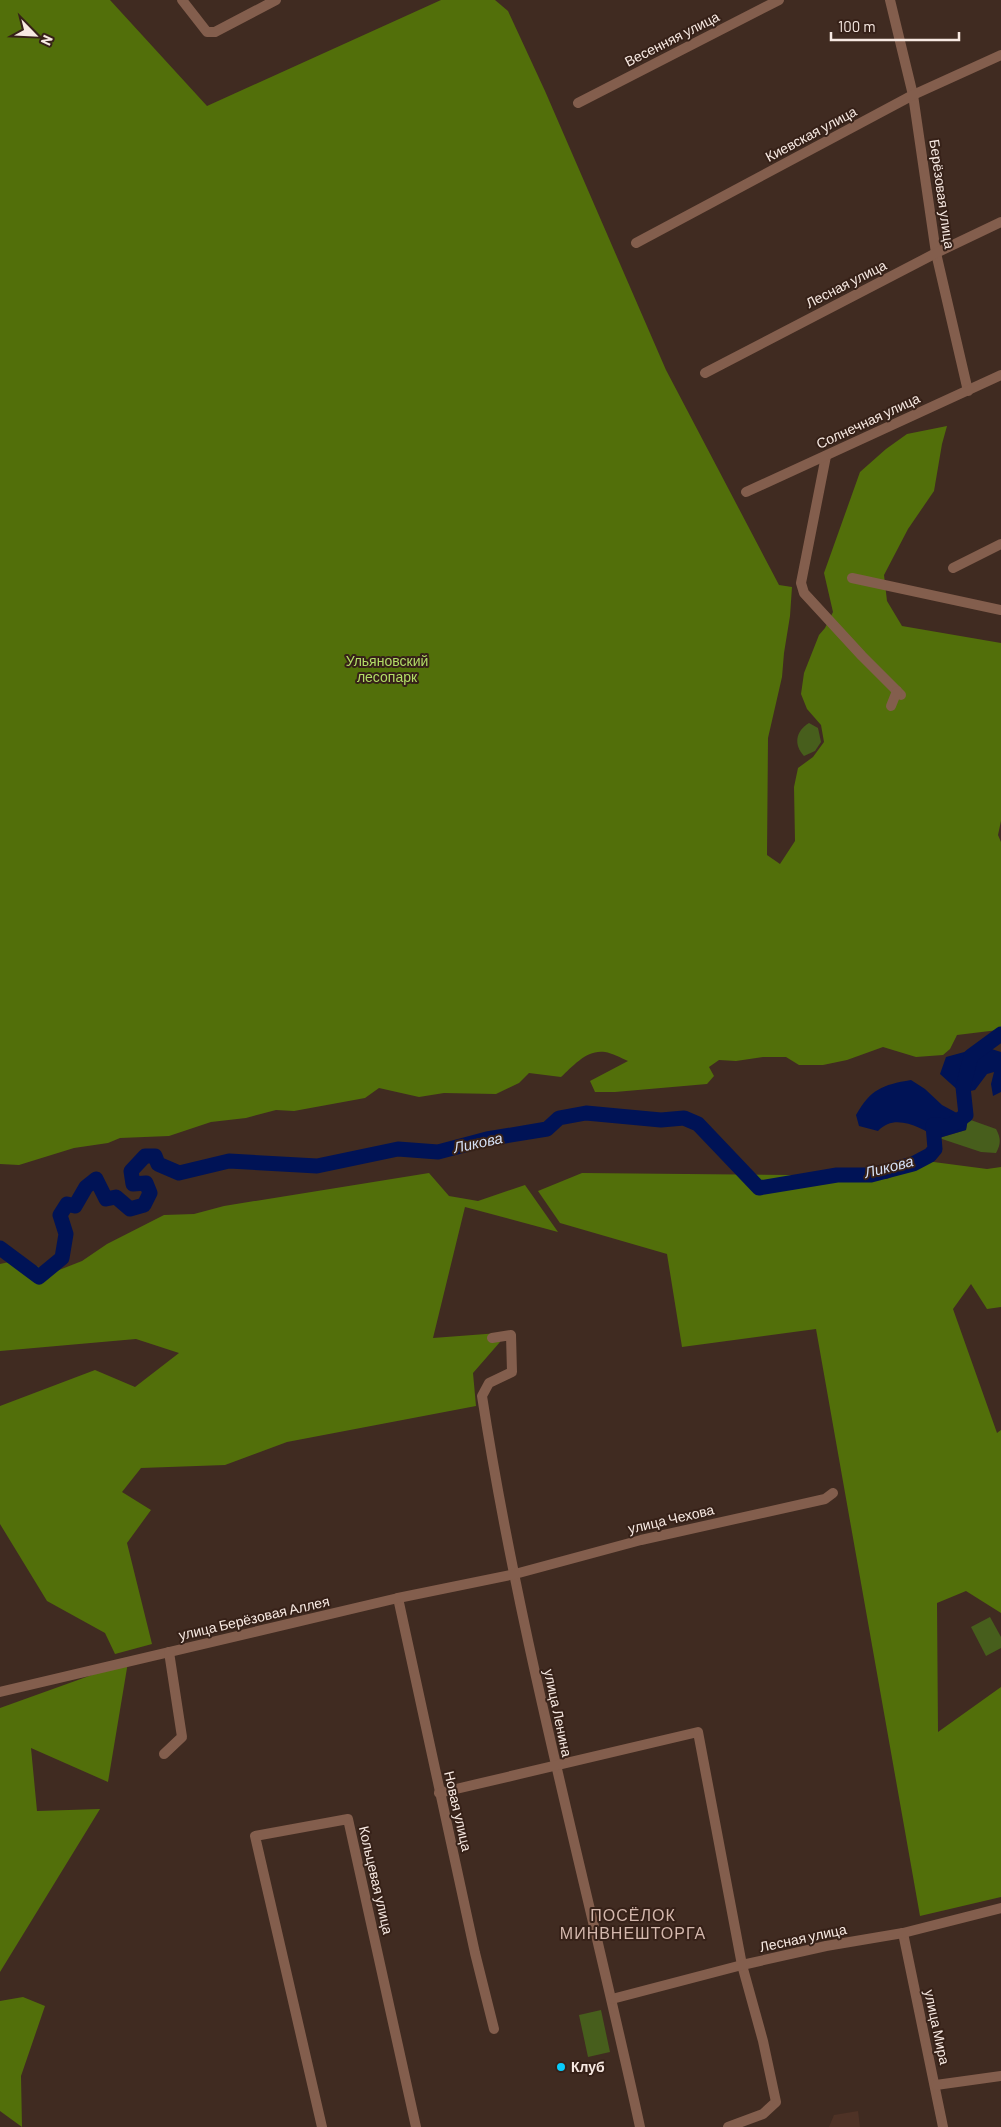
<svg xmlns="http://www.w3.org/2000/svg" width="1001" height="2127" font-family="Barlow,sans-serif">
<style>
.built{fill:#4e3226}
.green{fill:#475e1c}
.forest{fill:#526f0a}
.water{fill:#001356}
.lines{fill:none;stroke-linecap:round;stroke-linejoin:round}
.river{stroke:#001356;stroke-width:15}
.minor{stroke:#835e4d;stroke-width:10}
.poi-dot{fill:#08cbfa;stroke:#362118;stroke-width:2}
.labels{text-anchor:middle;stroke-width:4;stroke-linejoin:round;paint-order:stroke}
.street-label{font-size:14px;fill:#f7e9e2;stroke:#362118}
.park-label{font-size:14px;fill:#b2dd67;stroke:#362118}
.poi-label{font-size:14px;font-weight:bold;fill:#f7e9e2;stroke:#362118;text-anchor:start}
.water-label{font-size:15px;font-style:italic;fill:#d4dff4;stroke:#362118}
.quarter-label{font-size:16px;letter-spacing:1px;fill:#d4b8ad;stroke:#362118}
</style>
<rect width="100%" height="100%" fill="#402b21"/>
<polygon class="built" points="858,2111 860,2127 829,2127 834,2115"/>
<g class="green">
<path d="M809 723 818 728 821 742 815 751 804 756C793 744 796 731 809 723Z"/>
<path d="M968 1119 996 1129C1001 1138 1001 1144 996 1153L981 1152 939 1138 966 1130Z"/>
<polygon points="990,1617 1001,1637 1001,1648 986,1656 971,1627"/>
<polygon points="601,2010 610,2052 588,2057 579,2015"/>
</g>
<g class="forest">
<path d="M0 0H110L207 106 441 0H495L508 11 545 91 666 370 779 585 792 587 790 616 784 653 782 677 768 738 767 855 780 864 795 841 794 787 798 768 813 757 824 742 821 725 807 709 801 694 804 673 819 635 825 628 833 612 824 573 860 472 886 449 907 434 947 426 942 444 934 491 908 529 884 575 887 601 902 626 1001 643V821L998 835 1001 842V1027L998 1030 957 1035 950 1049 943 1055 916 1057 883 1047 847 1060 823 1065H799L786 1057H763L736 1061 719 1060 709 1067 714 1076 707 1084 615 1092H595L590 1081 628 1061C621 1058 612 1053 605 1052 587 1049 573 1066 561 1077L529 1073 519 1083 496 1094 444 1093 419 1097 379 1088 365 1098 294 1111 276 1110 246 1118 211 1122 169 1136 120 1138 108 1143 74 1148 19 1165 0 1164Z"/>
<polygon points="926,1161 987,1169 1001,1167 1001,1307 987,1309 971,1284 953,1309 997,1433 1001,1430 1001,1613 966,1591 937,1603 938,1732 1001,1687 1001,1897 920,1916 816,1329 682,1347 667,1254 560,1223 538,1191 582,1173 789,1175 887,1179"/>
<polygon points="429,1173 449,1196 478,1201 525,1185 558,1232 465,1207 433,1338 499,1333 500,1342 473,1373 476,1406 287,1442 225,1465 141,1468 122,1492 151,1510 127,1543 152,1644 115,1654 105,1633 47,1601 0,1524 0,1406 95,1370 135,1387 179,1353 136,1339 0,1351 0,1264 18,1260 54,1272 82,1261 107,1244 164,1215 194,1214 224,1206"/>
<polygon points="128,1662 108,1782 31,1748 37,1811 100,1809 0,1972 0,1708"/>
<polygon points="23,1997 45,2006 21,2076 22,2127 0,2111 0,2001"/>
</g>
<g class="water">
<polygon points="979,1045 1001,1052 1001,1092 993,1096 991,1084 994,1072 987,1074 975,1090 961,1093 940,1074 946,1057 968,1051"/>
<path d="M911 1080 925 1089 942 1105 968 1119 966 1130 939 1138C921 1129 896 1112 878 1131L859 1126 856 1115C871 1089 882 1085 911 1080Z"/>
</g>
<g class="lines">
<polyline class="river" points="0,1248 39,1277 62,1258 66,1234 60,1215 67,1204 75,1206 86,1187 96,1179 106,1199 116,1197 130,1209 144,1205 150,1193 146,1183 133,1184 131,1171 145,1156 155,1156 158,1164 179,1173 229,1161 317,1166 398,1149 438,1152 487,1139 547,1129 559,1118 586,1113 661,1120 684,1118 698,1124 759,1188 837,1175 871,1175 913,1164 930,1155 935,1149 933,1125 950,1126 966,1115 963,1087 971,1056 1001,1034"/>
<g class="minor">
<polyline points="182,0 207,32 215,32 276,0"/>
<polyline points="890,0 913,95 936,253 968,391"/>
<polyline points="578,103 779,0"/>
<polyline points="636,243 913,95 1001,55"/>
<polyline points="705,373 936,253 1001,222"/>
<polyline points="826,456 801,583 804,593 862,656 901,695"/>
<polyline points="746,492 1001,375"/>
<polyline points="953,568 1001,544"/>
<polyline points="852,578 1001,610"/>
<polyline points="891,706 897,691"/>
<path d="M492 1338 511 1335 512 1372 489 1383 482 1396C520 1642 587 1883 640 2127"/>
<polyline points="398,1598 475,1953 494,2029"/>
<polyline points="0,1692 398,1598 515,1574 641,1540 825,1499 833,1493"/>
<polyline points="164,1754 182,1737 169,1652"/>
<polyline points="439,1793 698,1732 742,1965 763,2041 776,2102 763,2114 728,2127"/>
<polyline points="903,1933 943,2127"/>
<polyline points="612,1999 742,1965 826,1946 903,1933 1001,1908"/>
<polyline points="936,2085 1001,2076"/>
<polyline points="322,2127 255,1836 348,1819 416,2127"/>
</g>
</g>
<circle class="poi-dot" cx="561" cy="2067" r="5"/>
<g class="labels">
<g class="street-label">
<text transform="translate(672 39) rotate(-27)" y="5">Весенняя улица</text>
<text transform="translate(811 134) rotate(-28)" y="5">Киевская улица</text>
<text transform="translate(942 194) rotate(82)" y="5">Берёзовая улица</text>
<text transform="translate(846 284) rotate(-27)" y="5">Лесная улица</text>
<text transform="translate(868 421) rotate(-25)" y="5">Солнечная улица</text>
<text transform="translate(671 1519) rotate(-13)" y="5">улица Чехова</text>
<text transform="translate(254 1618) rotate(-13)" y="5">улица Берёзовая Аллея</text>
<text transform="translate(558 1713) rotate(78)" y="5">улица Ленина</text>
<text transform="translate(458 1811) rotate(77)" y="5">Новая улица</text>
<text transform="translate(376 1880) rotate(77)" y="5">Кольцевая улица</text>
<text transform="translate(803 1938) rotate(-12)" y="5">Лесная улица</text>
<text transform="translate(937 2027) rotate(78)" y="5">улица Мира</text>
</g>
<g class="park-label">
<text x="387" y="666">Ульяновский<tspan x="387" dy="16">лесопарк</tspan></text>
</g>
<g class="poi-label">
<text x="571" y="2072">Клуб</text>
</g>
<g class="water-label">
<text transform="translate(478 1143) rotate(-12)" y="5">Ликова</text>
<text transform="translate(889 1167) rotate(-14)" y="5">Ликова</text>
</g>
<g class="quarter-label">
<text x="633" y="1921">ПОСЁЛОК<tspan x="633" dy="18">МИНВНЕШТОРГА</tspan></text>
</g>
</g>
<g transform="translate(35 35) rotate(114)" stroke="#362118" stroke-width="4" paint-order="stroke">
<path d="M0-4L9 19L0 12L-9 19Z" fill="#f7e9e2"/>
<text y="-8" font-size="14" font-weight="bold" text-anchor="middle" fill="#f7e9e2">N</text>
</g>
<path d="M831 32v8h128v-8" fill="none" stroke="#f7e9e2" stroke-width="2.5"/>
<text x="838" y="32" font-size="15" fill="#f7e9e2" stroke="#362118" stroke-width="4" paint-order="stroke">100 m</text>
</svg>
